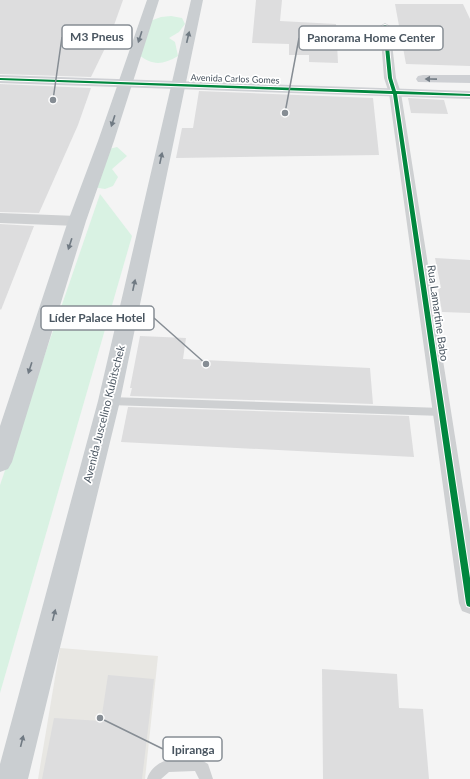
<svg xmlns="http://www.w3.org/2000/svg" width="470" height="779" font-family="Lato,sans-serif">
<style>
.commercial{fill:#e8e7e3}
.green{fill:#d9f2e3}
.building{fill:#ddddde}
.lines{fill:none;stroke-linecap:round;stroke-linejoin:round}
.lane{fill:#ced0d2;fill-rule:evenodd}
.street{fill:#ced0d2;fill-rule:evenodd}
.secondary{fill:#ced0d4;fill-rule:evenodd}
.primary{fill:#caced1;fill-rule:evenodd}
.cycleway-casing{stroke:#fff;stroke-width:2}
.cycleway{fill:#00873e;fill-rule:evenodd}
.oneway{fill:#707a83}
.oneway2{fill:#727b84}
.labels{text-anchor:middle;stroke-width:3.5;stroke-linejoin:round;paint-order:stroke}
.far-street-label{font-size:9px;fill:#4a5661;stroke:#fff}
.street-label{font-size:11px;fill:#4a5661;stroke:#fff}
.leader{fill:none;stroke:#868d94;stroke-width:1.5}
.callout-dot{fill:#868d94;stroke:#fff;stroke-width:1.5}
.callout{fill:#fff;stroke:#868d94;stroke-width:1.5}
.callout-label{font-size:12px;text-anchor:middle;font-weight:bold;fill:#4a5661}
</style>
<rect width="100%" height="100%" fill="#f4f4f4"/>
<polygon class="commercial" points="60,648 158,656 145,779 38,779"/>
<g class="green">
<path d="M171 16 182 18 185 24 179 32 169 38 175 42 178 56C163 65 152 66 138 54L150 21 161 17Z"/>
<polygon points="117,147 127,156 112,169 118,177 113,186 105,189 93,187 105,150"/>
<polygon points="100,194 132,236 0,693 0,485"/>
</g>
<g class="building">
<polygon points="0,0 123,0 108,42 91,77 0,74"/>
<polygon points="256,0 282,0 280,21 336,24 338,63 309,62 309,55 289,55 289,44 252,43"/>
<polygon points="395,4 463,4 470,19 470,66 406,64"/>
<polygon points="0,84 91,88 78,125 39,213 0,212"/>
<polygon points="199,91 373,98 379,155 176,158 182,128 193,128"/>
<polygon points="408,98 444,100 448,114 411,113"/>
<polygon points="0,224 34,226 1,310 0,309"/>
<polygon points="435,258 470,260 470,313 442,312 438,288 441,288"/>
<polygon points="140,336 186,338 183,359 370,368 373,404 130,396 132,388 130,388"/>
<polygon points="128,407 409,416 414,457 121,442"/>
<polygon points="322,669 397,674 399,708 423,709 429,779 323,779"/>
<polygon points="108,675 154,679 142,779 42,779 54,718 101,721"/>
</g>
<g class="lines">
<g class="lane">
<polygon points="109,397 442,408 445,409 447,412 445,415 442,416 109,405 106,404 104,401 106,398"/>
<path d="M198 758 208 764 213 779H199L195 771 169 772 161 779H147C150 769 158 763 167 760Z"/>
</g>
<g class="street">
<polygon points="385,23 390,26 396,78 401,93 470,532 470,614 462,611 459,603 389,93 384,78 380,26"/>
<polygon points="0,213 77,216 82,218 84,221 82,224 77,226 0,223"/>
</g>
<g class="secondary">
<polygon points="0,75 470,91 470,99 0,83"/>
<polygon points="423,75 470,75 470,83 418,82 416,79 418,76"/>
</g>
<g class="primary">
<polygon points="147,0 159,0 114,141 86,221 12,462 8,469 0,472 0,426 68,221 98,141"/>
<polygon points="191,0 203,0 120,401 28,779 0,779 0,764 98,401"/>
</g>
<defs>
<polygon id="cycleway" points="385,25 387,26 392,78 396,91 470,94 470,96 397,94 470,578 470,607 467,606 466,603 393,94 0,80 0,78 392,91 388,78 383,26"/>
</defs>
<use href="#cycleway" class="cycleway-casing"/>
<use href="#cycleway" class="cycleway"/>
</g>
<defs><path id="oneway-solid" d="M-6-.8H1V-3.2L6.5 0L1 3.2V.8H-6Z"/></defs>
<g class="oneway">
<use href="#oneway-solid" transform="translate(140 37) rotate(108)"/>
<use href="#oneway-solid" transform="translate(188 37) rotate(-77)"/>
<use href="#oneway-solid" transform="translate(113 121) rotate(108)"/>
<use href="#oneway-solid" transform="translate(161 158) rotate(-78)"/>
<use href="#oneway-solid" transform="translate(70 244) rotate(108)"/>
<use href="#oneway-solid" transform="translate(134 285) rotate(-78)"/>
<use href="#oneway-solid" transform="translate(30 368) rotate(108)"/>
<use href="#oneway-solid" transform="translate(54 615) rotate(-76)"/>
<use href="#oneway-solid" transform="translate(22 741) rotate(-76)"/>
</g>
<use class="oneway2" href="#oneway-solid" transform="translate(431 79) rotate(-179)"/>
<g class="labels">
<g class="far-street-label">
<text transform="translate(235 79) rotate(2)" y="3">Avenida Carlos Gomes</text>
</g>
<g class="street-label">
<text transform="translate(438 313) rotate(82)" y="4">Rua Lamartine Babo</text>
<text transform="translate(104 414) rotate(-76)" y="4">Avenida Juscelino Kubitschek</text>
</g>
</g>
<path class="leader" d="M53 100L62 37M285 113L299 38M206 364L154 318M100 718L163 749"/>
<g class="callout-dot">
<circle cx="53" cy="100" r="4"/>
<circle cx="285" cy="113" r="4"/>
<circle cx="206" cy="364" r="4"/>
<circle cx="100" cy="718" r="4"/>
</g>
<g class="callout">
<rect x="62" y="25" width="70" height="24" rx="4"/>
<rect x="299" y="26" width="144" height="24" rx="4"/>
<rect x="41" y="306" width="113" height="24" rx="4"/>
<rect x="163" y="737" width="59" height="24" rx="4"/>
</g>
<g class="callout-label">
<text x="97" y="41">M3 Pneus</text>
<text x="371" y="42">Panorama Home Center</text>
<text x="97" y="322">Líder Palace Hotel</text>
<text x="193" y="754">Ipiranga</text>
</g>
</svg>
